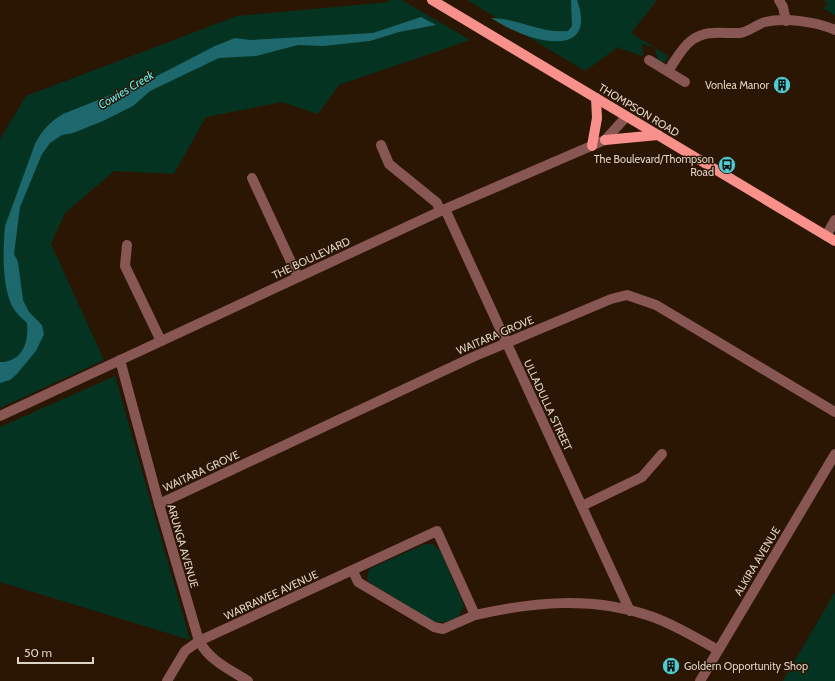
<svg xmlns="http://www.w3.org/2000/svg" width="835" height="681" font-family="Cabin,sans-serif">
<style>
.green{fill:#053322}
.water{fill:#1c686c}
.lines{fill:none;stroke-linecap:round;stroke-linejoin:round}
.minor{stroke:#885653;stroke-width:10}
.major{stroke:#f8908b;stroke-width:10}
.labels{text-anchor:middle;stroke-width:3;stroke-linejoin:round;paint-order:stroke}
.poi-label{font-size:11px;fill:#ded1c5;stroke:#2a1603;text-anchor:end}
.street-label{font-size:11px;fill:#ded1c5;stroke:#2a1603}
.water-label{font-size:12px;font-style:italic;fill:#5feaf0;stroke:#2a1603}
</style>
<rect width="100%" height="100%" fill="#2a1603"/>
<g class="green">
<polygon points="389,0 402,0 470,40 339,85 318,114 282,102 206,117 174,174 114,171 65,213 51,244 104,360 0,408 0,139 26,96 237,16 389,2"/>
<polygon points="467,0 657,0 631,33 668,56 665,62 661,63 658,61 655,48 642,44 643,53 642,56 619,48 621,45 585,71"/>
<polygon points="824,0 835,0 835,15 822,8 828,6"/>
<polygon points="115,376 190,640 0,582 0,427"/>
<polygon points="425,544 432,544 441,552 464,606 459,616 446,622 434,622 369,582 367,579 369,569"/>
<polygon points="835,592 835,681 783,681"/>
</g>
<g class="water">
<path d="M571 0H577C579 6 581 12 581 18 583 55 531 39 513 30 505 27 498 22 491 18 517 18 542 34 568 31L572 26Z"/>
<path d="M421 17 436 25 399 32 370 41 323 46 298 45 256 56 219 58 150 91 133 106 103 121 73 133 62 135 50 143 42 154 20 207 14 254 18 262 23 300 29 312 42 325 44 334 36 351 16 375 10 380 0 383V362C22 362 29 343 27 323 24 320 19 316 16 312 1 293 3 249 5 226L35 144C42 130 50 122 63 114L153 78 215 46 235 38 250 40 373 33Z"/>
</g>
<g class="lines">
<g class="minor">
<polyline points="779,0 783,7 786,21"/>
<polyline points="649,60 685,82"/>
<path d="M668 71C675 61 682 47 692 40 708 29 723 34 740 33 749 32 757 24 765 22 785 17 817 22 835 30"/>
<polyline points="381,145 389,164 437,203 440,211"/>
<polyline points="252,178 298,277"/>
<polyline points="445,209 630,611"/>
<polyline points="826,236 835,220"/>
<polyline points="127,245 125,266 161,341"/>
<path d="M120 360 159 504 199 641C210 661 229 669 248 681"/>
<polyline points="0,416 445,209 605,140 626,117"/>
<polyline points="159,504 473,357 611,299 627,295 656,305 835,412"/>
<polyline points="582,506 642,477 662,454"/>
<path d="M475 615C533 602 592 596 650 616 674 624 696 638 718 650"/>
<polyline points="167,681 185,651 199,641 437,531 475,615 443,629 434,627 358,582 353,571"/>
<polyline points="700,681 835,454"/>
</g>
<g class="major">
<polyline points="432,0 835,241"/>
<polyline points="605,140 658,135"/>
<polyline points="592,146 597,118 596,98"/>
</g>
</g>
<defs>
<symbol id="building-disc" viewBox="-11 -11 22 22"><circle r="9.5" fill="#51ccd2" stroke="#2a1603"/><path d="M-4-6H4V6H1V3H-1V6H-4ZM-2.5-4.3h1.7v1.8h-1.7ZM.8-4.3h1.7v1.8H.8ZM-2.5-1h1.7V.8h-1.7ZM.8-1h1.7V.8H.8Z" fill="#111"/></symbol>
<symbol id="bus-disc" viewBox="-11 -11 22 22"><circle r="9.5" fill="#51ccd2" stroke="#2a1603"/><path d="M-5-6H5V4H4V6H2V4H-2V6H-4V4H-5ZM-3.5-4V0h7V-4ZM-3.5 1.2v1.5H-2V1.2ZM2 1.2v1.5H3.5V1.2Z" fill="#111"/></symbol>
</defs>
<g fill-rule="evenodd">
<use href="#building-disc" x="772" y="75" width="20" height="20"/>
<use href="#bus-disc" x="717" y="155" width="20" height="20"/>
<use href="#building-disc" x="661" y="656" width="20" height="20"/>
</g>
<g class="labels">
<g class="poi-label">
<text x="769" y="89">Vonlea Manor</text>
<text x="714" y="163">The Boulevard/Thompson<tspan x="714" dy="13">Road</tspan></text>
<text x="684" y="670" text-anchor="start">Goldern Opportunity Shop</text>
</g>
<g class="street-label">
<text transform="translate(639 110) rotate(31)" y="4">THOMPSON ROAD</text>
<text transform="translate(311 258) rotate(-25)" y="4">THE BOULEVARD</text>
<text transform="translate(495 335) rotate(-23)" y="4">WAITARA GROVE</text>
<text transform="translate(548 405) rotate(65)" y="4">ULLADULLA STREET</text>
<text transform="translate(201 471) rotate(-25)" y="4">WAITARA GROVE</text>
<text transform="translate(183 546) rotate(74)" y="4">ARUNGA AVENUE</text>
<text transform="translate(757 561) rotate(-59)" y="4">ALKIRA AVENUE</text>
<text transform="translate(271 595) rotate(-25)" y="4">WARRAWEE AVENUE</text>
</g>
<g class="water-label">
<text transform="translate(126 90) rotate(-31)" y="4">Cowies Creek</text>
</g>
</g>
<path d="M18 657v6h75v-6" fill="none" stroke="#ded1c5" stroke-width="2"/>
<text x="24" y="657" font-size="12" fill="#ded1c5" stroke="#2a1603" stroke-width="3" paint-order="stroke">50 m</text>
</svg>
